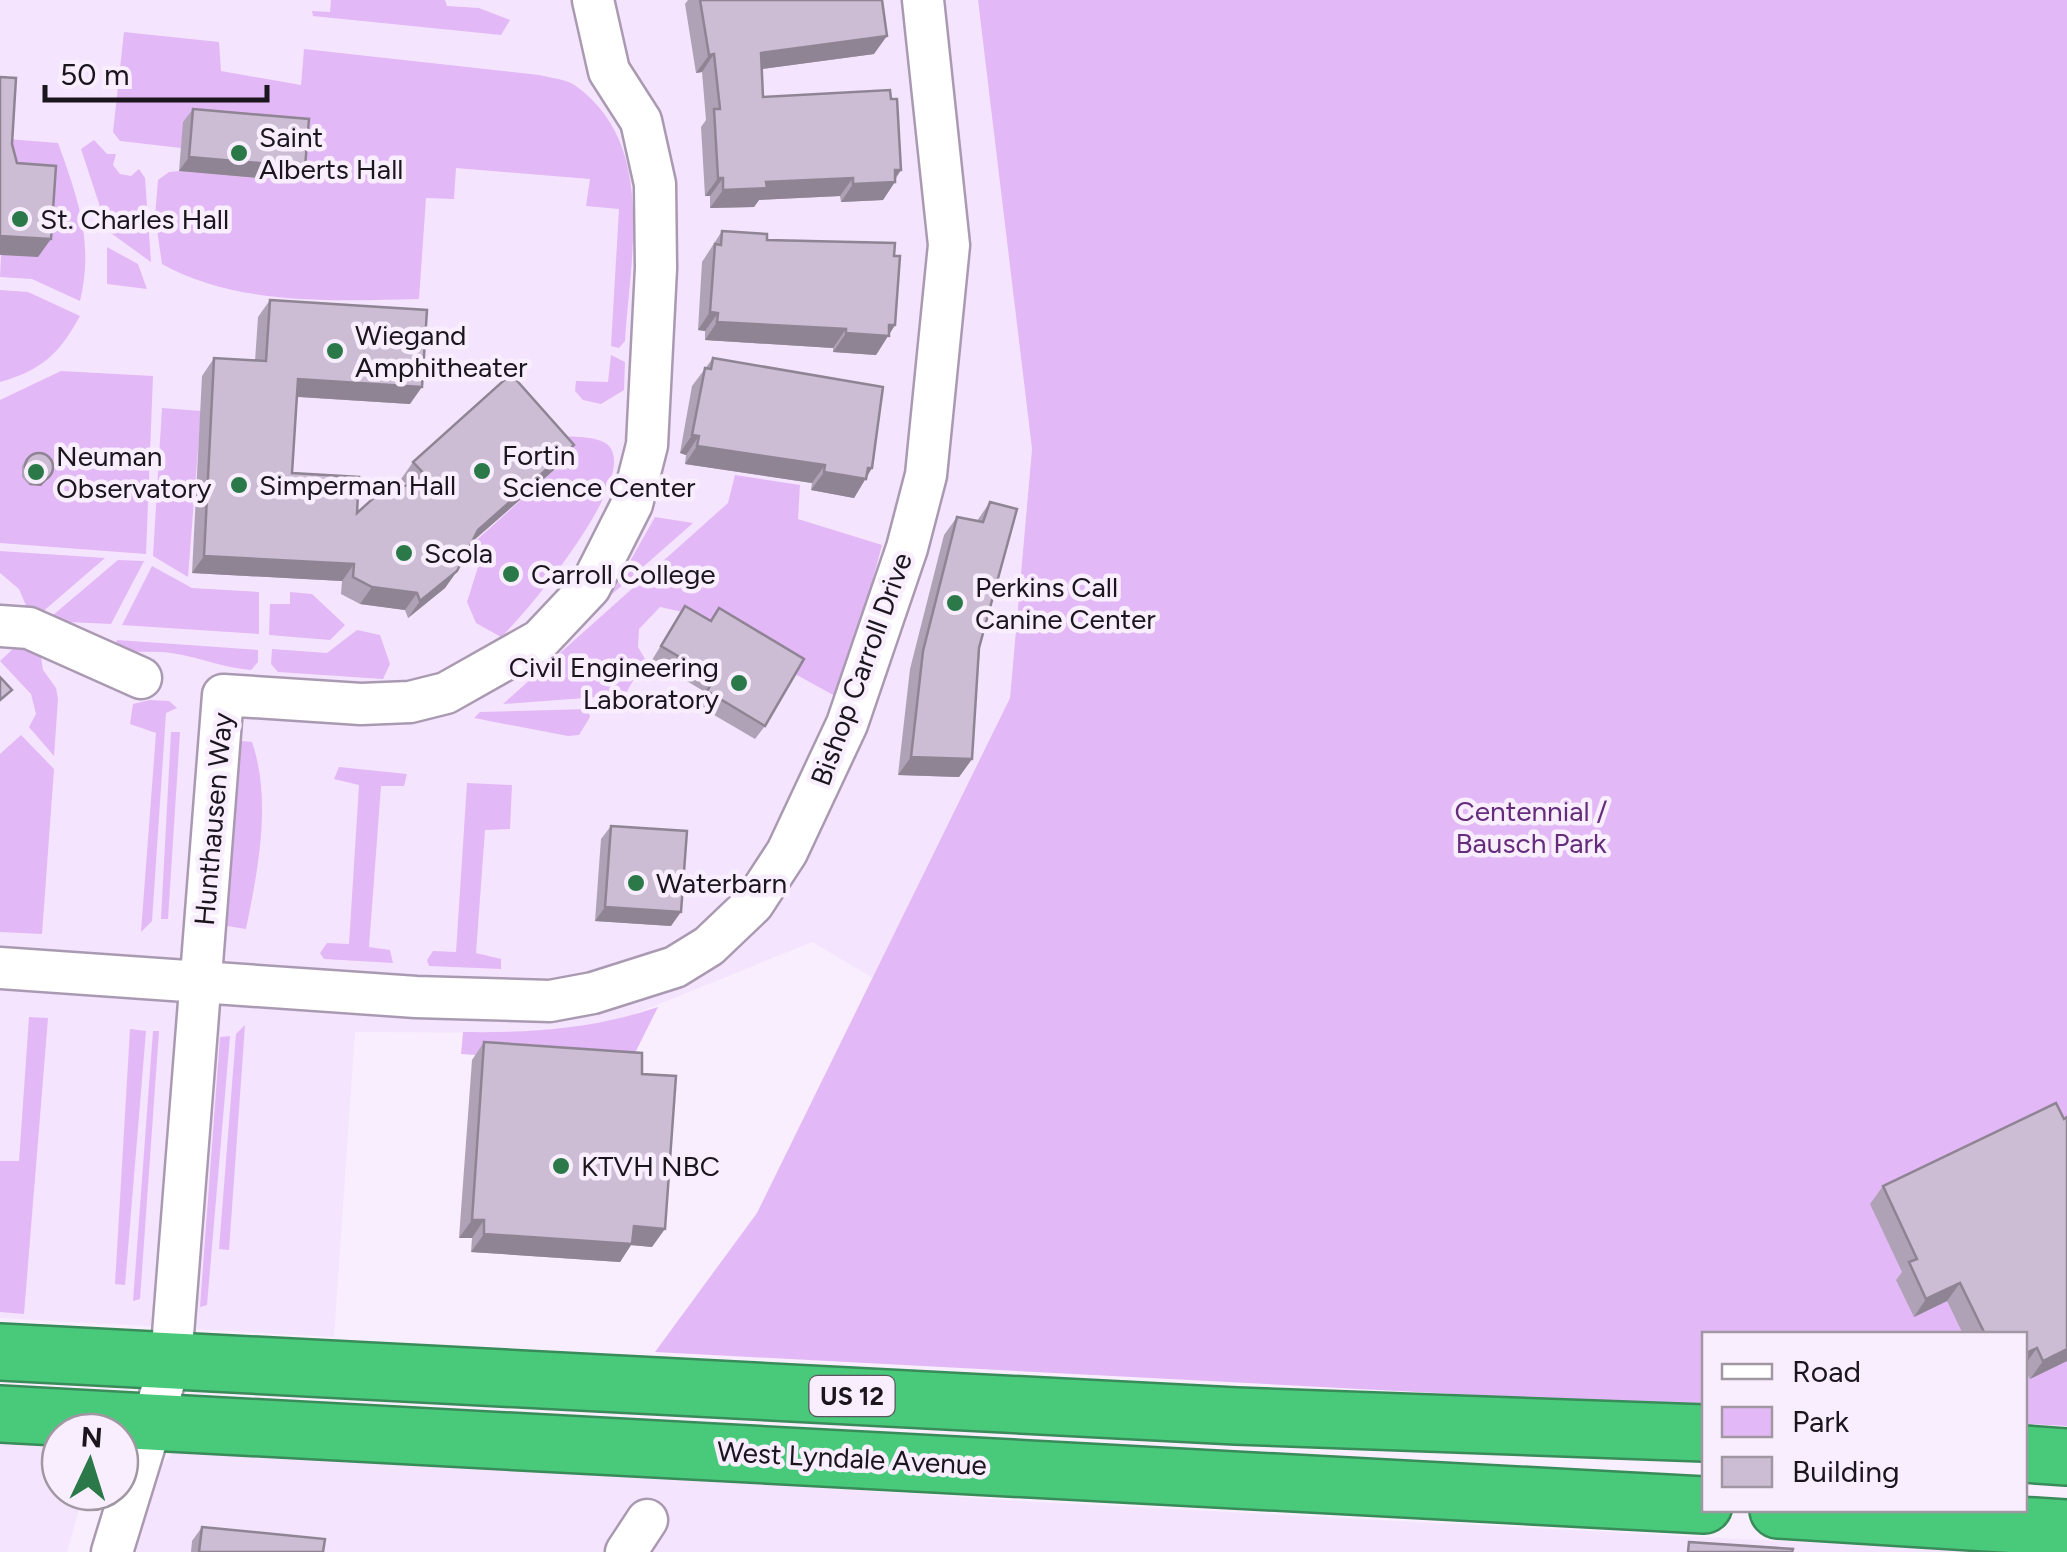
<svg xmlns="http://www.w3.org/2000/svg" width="2067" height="1552" font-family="Figtree,sans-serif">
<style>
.built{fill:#f5e4fd}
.green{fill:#e3b8f7}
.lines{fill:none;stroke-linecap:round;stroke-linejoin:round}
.minor-casing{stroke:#aa9ab1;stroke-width:45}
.highway-casing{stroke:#398b59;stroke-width:60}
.minor{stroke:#fff;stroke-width:40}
.highway{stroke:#49ca7a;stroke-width:55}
.wall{fill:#afa2b6}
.shaded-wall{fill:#8f8494}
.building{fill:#ccbcd4;stroke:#8f8494;stroke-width:2.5}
.poi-dot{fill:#2b7948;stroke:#f8eefd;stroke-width:4}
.labels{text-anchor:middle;stroke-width:9;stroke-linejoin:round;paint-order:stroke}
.shield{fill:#f8eefd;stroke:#5d5660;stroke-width:2.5}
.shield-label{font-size:25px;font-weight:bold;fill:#1b151d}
.poi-label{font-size:28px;fill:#1b151d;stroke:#f8eefd;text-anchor:start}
.street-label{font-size:28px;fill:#1b151d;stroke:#f8eefd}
.park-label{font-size:28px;fill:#652c7c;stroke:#f8eefd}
</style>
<rect width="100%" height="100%" fill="#f8eefd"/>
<g class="built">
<polygon points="0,0 978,0 1032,449 1010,698 873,978 812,942 620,1020 539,1033 355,1032 334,1337 0,1318"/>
<polygon points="0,1438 60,1443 60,1492 84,1492 67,1552 0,1552"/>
<polygon points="179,1447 1039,1502 1986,1552 136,1552 162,1464"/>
</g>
<g class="green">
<polygon points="331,0 445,0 447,6 479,8 510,20 501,35 313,16 312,11 330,12"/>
<polygon points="978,0 2067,0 2067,1426 2025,1424 2024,1334 1704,1334 1704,1407 655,1352 757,1213 1010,698 1032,449"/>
<path d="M124 32 219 42 221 71 301 85 304 49 539 75C550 78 567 79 576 86 657 145 630 256 625 341L619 348 611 346 619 209 586 206 590 179 456 168 454 199 426 198 419 299C335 301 237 306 162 264L155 216 158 180 169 172 179 171 295 181 299 133 184 122 181 148 120 141 113 132Z"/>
<path d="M7 139 58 143C78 198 94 243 80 301L32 279 0 277Z"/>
<polygon points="94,140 107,154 116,154 113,165 120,174 131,176 139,169 145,178 151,262 108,231 81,149"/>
<polygon points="107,247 138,264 147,289 107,284"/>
<path d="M0 290 28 292 80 316C59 354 42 370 0 382Z"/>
<polygon points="611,355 625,362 624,390 601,404 583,400 575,391 576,381 608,382"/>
<polygon points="61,371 153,376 146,554 0,543 0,400"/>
<polygon points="162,408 201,411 188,577 153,556"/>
<path d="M555 436C569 437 599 435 609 446 639 479 526 614 501 637L476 623 467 602 478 567 470 546 562 463Z"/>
<polygon points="735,475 800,485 798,519 882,545 846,679 835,696 683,612 660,607 639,629 638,647 645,659 625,695 503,704 728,503"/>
<polygon points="655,517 693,523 611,595"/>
<polygon points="0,551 105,558 40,614 28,610 19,589 0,573"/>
<polygon points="118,560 144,561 111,624 46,621"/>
<polygon points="152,566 192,588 259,592 259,634 122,625"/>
<polygon points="290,592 312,594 345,625 330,640 269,635 270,604 290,604"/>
<polygon points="357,630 380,635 390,664 383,679 278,672 271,664 272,649 327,653"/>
<path d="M117 640 258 650V662L251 670C223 668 199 657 171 653 150 650 133 654 113 649Z"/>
<polygon points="14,648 40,651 43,670 56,688 58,699 54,756 29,727 36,714 31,694 0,661"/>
<polygon points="150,700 169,701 177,708 166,713 152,921 141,932 156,733 130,724 133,704"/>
<polygon points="588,709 590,717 579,735 568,736 474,718 480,712"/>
<polygon points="171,732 180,732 168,919 161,919"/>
<polygon points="21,735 54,769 42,934 0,932 0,754"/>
<path d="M241 741 252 742C272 800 258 870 246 929L227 926Z"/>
<polygon points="339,767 407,774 404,786 381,786 369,947 390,950 393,963 324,959 320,953 327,943 349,944 359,785 334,779"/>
<polygon points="467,783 512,785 510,829 485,830 476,953 501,959 501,969 429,966 427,960 433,951 456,952"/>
<path d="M658 1007 629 1065 461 1054 463 1032C531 1033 594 1029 658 1007Z"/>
<polygon points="29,1017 48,1018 24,1314 0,1312 0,1161 19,1161"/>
<polygon points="245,1025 229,1250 219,1249 236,1034"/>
<polygon points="130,1029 146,1031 125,1285 115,1284"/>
<polygon points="153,1031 159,1031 140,1299 133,1301"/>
<polygon points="230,1036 207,1305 200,1307 220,1037"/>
</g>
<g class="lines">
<defs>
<g id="minor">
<polyline points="0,626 29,628 141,678"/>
<polyline points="0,968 416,997 550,1001 593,993 675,967 709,946 753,904 787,852 847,724 907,548 926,475 949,245 923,0"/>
<polyline points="112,1552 171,1360 223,695 361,704 410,702 446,693 540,640 590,587 632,504 647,445 656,268 655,184 641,121 609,71 593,0"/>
<polyline points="626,1552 647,1520"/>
</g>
<g id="highway">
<polyline points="0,1352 1236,1416 1704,1433"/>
<polyline points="0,1414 1704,1505"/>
<polyline points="2024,1454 2067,1457"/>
<polyline points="1778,1510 2067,1528"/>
</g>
</defs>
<use href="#minor" class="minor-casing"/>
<use href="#highway" class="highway-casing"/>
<use href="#minor" class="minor"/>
<use href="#highway" class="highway"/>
</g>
<g class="wall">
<polygon points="688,0 882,0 874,54 762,69 763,97 901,170 883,200 841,202 840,196 759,200 754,207 710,208 710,196 705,196 701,127 706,120 702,72 696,73 685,4"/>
<polygon points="193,109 295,181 179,171 183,122"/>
<polygon points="722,231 767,240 894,256 895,325 876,355 833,352 833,348 705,340 705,331 698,330 702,262"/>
<polygon points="270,300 410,404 297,397 292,473 357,513 407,485 401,479 413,462 562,463 472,542 457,571 445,588 408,618 405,610 360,604 341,594 342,581 192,573 202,376 214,358 255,361 258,317"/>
<polygon points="713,358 872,468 854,498 811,490 812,483 685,464 686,455 680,453 692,386"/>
<polygon points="25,461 49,478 41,486 29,485 22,477 22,466"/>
<polygon points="990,502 972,759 959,777 898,775 910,669 944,535 957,517 977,521"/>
<polygon points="685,606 765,726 755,739 697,705 705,692 652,660"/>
<polygon points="611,826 671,926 595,921 601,839"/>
<polygon points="484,1042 642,1074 652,1247 631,1245 620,1262 471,1252 472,1238 459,1238 472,1060"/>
<polygon points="2067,1117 2067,1361 2030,1379 2024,1366 2024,1334 1963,1334 1947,1301 1914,1317 1896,1280 1902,1272 1870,1204 1883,1186"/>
<polygon points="202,1527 323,1552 191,1552 192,1541"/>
</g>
<g class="shaded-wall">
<polygon points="887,36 874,54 748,71 761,53"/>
<polygon points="714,54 702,72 696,73 709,55"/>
<polygon points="189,157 305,167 295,181 179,171"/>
<polygon points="895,170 901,170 892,182 895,182 883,200 841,202 853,184"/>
<polygon points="718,178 723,178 710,196 705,196"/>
<polygon points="853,178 840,196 759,200 754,207 710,208 723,190 766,182"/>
<polygon points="0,236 51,239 38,257 0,255"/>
<polygon points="710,312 718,313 705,331 698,330"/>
<polygon points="717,322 846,329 833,348 705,340"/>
<polygon points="889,325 895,325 876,355 833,352 846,333"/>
<polygon points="298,379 422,387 410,404 286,396"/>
<polygon points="692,435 699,436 686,455 680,453"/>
<polygon points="574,445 562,463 466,547 478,530"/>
<polygon points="697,446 825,465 812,483 685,464"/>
<polygon points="868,468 872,468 854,498 811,490 824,472"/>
<polygon points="53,473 41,486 29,485 33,480"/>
<polygon points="204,556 354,564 342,581 192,573"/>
<polygon points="457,571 445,588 408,618 420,601"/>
<polygon points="372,587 417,593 405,610 360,604"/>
<polygon points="911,757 972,759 959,777 898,775"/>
<polygon points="605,907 681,912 671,926 595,921"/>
<polygon points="472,1220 484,1220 472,1238 459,1238"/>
<polygon points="634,1226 665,1229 652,1247 631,1245 620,1262 471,1252 484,1234"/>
<polygon points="1960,1283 1947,1301 1914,1317 1926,1299"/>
<polygon points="2037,1348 2024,1366 2024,1354"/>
<polygon points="2067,1349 2067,1361 2030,1379 2043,1361"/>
</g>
<g class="building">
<polygon points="700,0 882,0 887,36 761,53 763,97 890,90 891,99 897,99 901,170 895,170 895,182 853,184 853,178 766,182 767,188 723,190 723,178 718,178 714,109 720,109 714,54 709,55"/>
<polygon points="0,77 16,78 12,144 17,163 56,166 51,239 0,236"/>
<polygon points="193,109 309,119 305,167 189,157"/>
<polygon points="722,231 767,234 767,240 895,243 894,256 900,256 895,325 889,325 889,336 846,333 846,329 717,322 718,313 710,312 715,244 721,245"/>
<polygon points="270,300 427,310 422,387 298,379 292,473 359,477 357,513 379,493 429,479 413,462 511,374 574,445 478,530 457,571 420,601 417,593 372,587 353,577 354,564 204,556 214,358 266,361"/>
<polygon points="713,358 883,387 872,468 868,468 866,479 824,472 825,465 697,446 699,436 692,435 705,368 711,369"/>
<circle cx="39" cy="467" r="14"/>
<polygon points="990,502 1017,509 979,648 972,759 911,757 923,651 957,517 983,522"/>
<polygon points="685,606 711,621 719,608 804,659 765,726 707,691 715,678 661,646"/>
<polygon points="0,677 12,690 0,700"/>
<polygon points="611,826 687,831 681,912 605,907"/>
<polygon points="484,1042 642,1053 642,1074 676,1076 665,1229 634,1226 632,1244 484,1234 484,1220 472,1220"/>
<polygon points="2056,1103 2064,1119 2067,1117 2067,1349 2043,1361 2037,1348 2024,1354 2024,1334 1985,1334 1960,1283 1926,1299 1909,1262 1917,1259 1883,1186"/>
<polygon points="202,1527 325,1539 323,1552 199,1552"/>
<polygon points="1689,1542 1793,1549 1792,1552 1688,1552"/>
</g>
<g class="poi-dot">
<circle cx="239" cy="153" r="10"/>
<circle cx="20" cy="219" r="10"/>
<circle cx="335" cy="351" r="10"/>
<circle cx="482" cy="471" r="10"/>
<circle cx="36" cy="472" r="10"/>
<circle cx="239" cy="485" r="10"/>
<circle cx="404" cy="553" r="10"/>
<circle cx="511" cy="574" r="10"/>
<circle cx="955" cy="603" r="10"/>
<circle cx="739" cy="683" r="10"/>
<circle cx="636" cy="883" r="10"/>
<circle cx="561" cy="1166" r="10"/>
</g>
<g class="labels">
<rect class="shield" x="809.5" y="1376" width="85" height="40" rx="8"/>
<g class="shield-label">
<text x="852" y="1405">US 12</text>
</g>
<g class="poi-label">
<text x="259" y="147">Saint<tspan x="259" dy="32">Alberts Hall</tspan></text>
<text x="40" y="229">St. Charles Hall</text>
<text x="355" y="345">Wiegand<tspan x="355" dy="32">Amphitheater</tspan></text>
<text x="502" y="465">Fortin<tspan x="502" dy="32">Science Center</tspan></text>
<text x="56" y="466">Neuman<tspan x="56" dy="32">Observatory</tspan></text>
<text x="259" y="495">Simperman Hall</text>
<text x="424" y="563">Scola</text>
<text x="531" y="584">Carroll College</text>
<text x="975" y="597">Perkins Call<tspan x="975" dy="32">Canine Center</tspan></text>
<text x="719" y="677" text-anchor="end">Civil Engineering<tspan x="719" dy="32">Laboratory</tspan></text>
<text x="656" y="893">Waterbarn</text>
<text x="581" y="1176">KTVH NBC</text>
</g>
<g class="street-label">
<text transform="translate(861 669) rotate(-70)" y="10">Bishop Carroll Drive</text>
<text transform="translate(213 819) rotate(-85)" y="10">Hunthausen Way</text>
<text transform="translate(852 1458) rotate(3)" y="10">West Lyndale Avenue</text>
</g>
<g class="park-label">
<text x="1531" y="821">Centennial /<tspan x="1531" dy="32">Bausch Park</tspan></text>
</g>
</g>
<rect x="1702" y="1332" width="325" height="180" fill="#f8eefd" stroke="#a097a3" stroke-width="2.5"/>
<rect x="1722" y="1364" width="50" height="15" fill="#ffffff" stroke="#a097a3" stroke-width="2.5"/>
<text x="1792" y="1382" font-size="30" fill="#1b151d">Road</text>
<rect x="1722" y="1407" width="50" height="30" fill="#e3b8f7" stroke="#a097a3" stroke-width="2.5"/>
<text x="1792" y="1432" font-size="30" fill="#1b151d">Park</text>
<rect x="1722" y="1457" width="50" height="30" fill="#ccbcd4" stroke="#a097a3" stroke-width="2.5"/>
<text x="1792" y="1482" font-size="30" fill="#1b151d">Building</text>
<g transform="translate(90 1462) rotate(4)"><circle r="48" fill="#f8eefd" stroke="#a097a3" stroke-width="2.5"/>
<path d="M0-8L18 38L0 25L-18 38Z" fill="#2b7948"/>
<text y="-15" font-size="28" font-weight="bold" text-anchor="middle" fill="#1b151d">N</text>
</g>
<path d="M45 85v15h222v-15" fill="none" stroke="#1b151d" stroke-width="5"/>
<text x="60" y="85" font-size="30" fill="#1b151d" stroke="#f8eefd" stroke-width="8" paint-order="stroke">50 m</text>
</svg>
